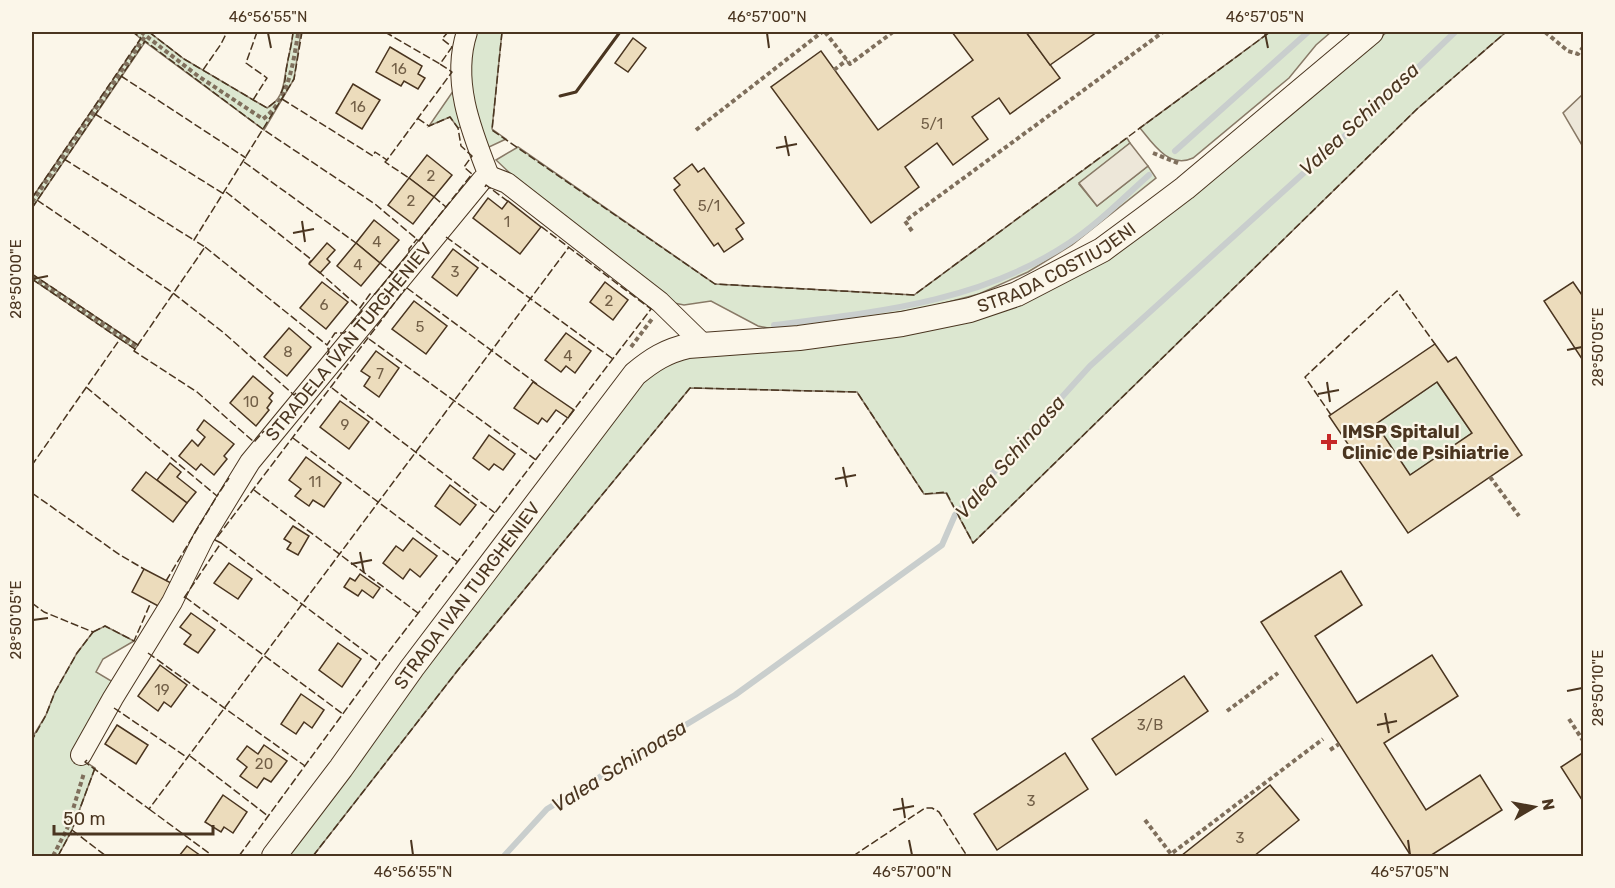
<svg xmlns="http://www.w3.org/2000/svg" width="1615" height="888" font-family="Rubik,sans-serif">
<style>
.green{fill:#dce7d0;stroke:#887966;stroke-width:1.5}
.parking{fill:#ede7d9;stroke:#887966;stroke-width:1.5}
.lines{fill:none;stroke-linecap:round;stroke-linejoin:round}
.stream{stroke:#c9cecd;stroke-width:6}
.building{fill:#ecdcbc;stroke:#4a3520;stroke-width:1.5;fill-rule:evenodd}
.minor-casing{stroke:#4a3520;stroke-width:22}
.tertiary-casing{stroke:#4a3520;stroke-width:26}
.path{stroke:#7f6f5c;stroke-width:4;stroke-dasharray:4.5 3;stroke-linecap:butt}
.minor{stroke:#fbf6e9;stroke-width:20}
.tertiary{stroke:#fbf6e9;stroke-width:24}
.fence{stroke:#4a3520;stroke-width:1.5;stroke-dasharray:8 3;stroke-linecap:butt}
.wall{stroke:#4a3520;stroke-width:3}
.ticks{fill:none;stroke:#4a3520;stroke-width:2}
.poi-dot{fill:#c62828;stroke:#fbf6e9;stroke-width:2}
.labels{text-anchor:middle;stroke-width:4.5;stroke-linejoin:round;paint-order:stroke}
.number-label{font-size:15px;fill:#725f47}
.street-label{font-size:18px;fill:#4a3520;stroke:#fbf6e9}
.poi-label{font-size:18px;font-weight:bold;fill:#4a3520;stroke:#fbf6e9;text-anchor:start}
.water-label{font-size:20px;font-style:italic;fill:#4a3520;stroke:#fbf6e9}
.neatline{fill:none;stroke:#4a3520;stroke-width:2}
.ticks-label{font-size:15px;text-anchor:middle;fill:#4a3520}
</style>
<rect width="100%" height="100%" fill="#fbf6e9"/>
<g class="green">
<path d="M133 32H149L184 59 267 108C285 98 283 83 287 65 289 54 292 44 293 32H301L294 79 264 130 145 42 32 208V198L141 39Z"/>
<polygon points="474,32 502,32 492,129 506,139 487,148 467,76"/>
<path d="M1270 32H1331L1316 45 1289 78 1193 158C1169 169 1153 144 1140 128Z"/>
<polygon points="1387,32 1506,32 1417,109 973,543 946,493 924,494 857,392 690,388 458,670 313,856 283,856 635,386 678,358 978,316 1266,131"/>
<polygon points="458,84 465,126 458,128 450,117 429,126"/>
<polygon points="1127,138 1130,143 1079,184 1097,206 1148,166 1156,178 1072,245 1028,272 979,294 929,307 829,324 773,329 758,326 711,301 684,305 669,302 548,209 496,160 518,147 715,284 914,295"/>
<polygon points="32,274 138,345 135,349 32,279"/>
<polygon points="1437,382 1472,433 1410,475 1376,424"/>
<polygon points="105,626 134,641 103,659 96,672 113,682 75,755 95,768 72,830 58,856 32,856 32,738 46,715 55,692 77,653 93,632"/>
</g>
<g class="parking">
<polygon points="1583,94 1583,147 1563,113"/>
<polygon points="1130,143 1148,166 1097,206 1079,183"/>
</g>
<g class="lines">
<g class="stream">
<polyline points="1175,151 1308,32"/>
<path d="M774 325C876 312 981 302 1069 243 1098 224 1123 198 1149 175"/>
<polyline points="504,856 547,809 735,695 942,545 955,515 1090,366 1379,105 1455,32"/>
</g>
</g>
<g class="building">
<polygon points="952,32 1026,32 1060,78 1010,114 999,98 972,117 988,139 953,165 937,143 905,167 919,187 871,223 771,87 821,51 878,130 973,60"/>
<polygon points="1026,32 1097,32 1050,65"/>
<polygon points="633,38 646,48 628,72 615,63"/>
<polygon points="390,47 422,66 418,74 425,78 418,89 404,81 401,86 376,72"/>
<polygon points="353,84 380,100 362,129 336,113"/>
<polygon points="427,155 452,175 434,197 409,178"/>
<polygon points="692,164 698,172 704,168 744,223 736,229 743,239 724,252 718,243 714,246 674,190 680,185 674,178"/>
<polygon points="409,178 434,197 413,224 388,205"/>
<polygon points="488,198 502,209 508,201 541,227 520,254 473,218"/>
<polygon points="374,220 399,240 380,263 356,243"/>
<polygon points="327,243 335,250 327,259 330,262 320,273 309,264"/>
<polygon points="356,243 380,263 361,286 337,266"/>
<polygon points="453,249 478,268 457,296 432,277"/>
<polygon points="322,282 348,302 326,329 300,308"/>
<polygon points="605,282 628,300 613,320 590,302"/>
<polygon points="1573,282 1584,298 1584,362 1544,301"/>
<polygon points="414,301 447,326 426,354 392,329"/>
<polygon points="289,328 311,347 287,376 264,357"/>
<polygon points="566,333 591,351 575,373 566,366 561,372 545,360"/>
<path d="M1435 344 1448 362 1456 357 1522 455 1408 533 1329 416ZM1437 382 1472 433 1410 475 1376 424Z"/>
<polygon points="376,351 399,368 379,397 364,386 370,377 361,371"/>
<polygon points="253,376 273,393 269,398 272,401 267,408 269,410 256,426 230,403"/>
<polygon points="533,382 574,410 568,418 556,410 547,422 542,418 538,424 514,408"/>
<polygon points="340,401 369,422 349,449 320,427"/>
<polygon points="204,420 234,444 224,456 227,459 214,475 201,464 196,470 179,456 192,440 198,446 205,437 197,430"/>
<polygon points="489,435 515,454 503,470 494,464 489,470 473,458"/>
<polygon points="306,457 341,483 324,507 313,500 309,506 295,496 301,489 289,480"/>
<polygon points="170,463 181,472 177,477 196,492 187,503 157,480"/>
<polygon points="146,472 187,503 173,522 132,490"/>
<polygon points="450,485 476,505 460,525 435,506"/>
<polygon points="293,526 309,536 298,555 287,549 291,543 284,539"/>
<polygon points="413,538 437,556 420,577 410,569 403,579 383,563 396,546 403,551"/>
<polygon points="229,563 252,579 238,599 214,583"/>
<polygon points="144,569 173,584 160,607 132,592"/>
<polygon points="1341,571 1362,605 1315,636 1357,703 1432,655 1458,696 1384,743 1426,810 1480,775 1502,810 1430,856 1411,856 1261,622"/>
<polygon points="360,574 380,588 373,598 362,590 358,596 344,587 350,578 355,581"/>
<polygon points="191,613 215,630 198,653 184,644 191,635 180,627"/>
<polygon points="338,643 361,659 342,687 319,670"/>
<polygon points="160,665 187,685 171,707 164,702 158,711 138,696"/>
<polygon points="1184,676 1208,711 1116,775 1092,739"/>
<polygon points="301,694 324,710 312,728 304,722 296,734 281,724"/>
<polygon points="117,725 148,745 136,764 105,744"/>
<polygon points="264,745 287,761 271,782 264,778 257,788 240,776 247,767 237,759 247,746 258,754"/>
<polygon points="1584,752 1584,803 1561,767"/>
<polygon points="1065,753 1088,789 997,850 974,814"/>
<polygon points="1270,785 1299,820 1254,856 1181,856"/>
<polygon points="223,795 247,812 233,833 224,827 221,832 205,822"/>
<polygon points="187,846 201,856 179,856"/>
</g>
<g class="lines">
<defs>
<g id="minor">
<path d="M467 32C451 81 471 130 489 176"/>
<path id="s1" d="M81 755 113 698 172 602 204 537 250 462 482 180 489 176 507 183 660 302 703 344"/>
</g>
<g id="tertiary">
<path id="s2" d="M274 856 341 768 412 668 635 374C652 360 666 351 688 346L799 338 902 324 970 310 1017 294 1102 250 1144 219 1185 188 1371 32"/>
</g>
</defs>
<use href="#minor" class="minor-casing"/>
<use href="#tertiary" class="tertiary-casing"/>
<g class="path">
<path d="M141 32 198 76 263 119C289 100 293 63 298 34"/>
<polyline points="825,32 850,64 893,32"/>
<polyline points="1545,32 1568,51 1578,54 1584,46"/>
<polyline points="834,70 847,60"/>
<polyline points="696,130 822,32"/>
<polyline points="1153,153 1180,164"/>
<polyline points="32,202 146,35"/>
<polyline points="912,231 905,221 1163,32"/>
<polyline points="32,277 137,347"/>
<polyline points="631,347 652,319"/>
<polyline points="1490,477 1519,516"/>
<polyline points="1227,711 1278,673"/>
<polyline points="1569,719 1584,742"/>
<polyline points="1330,750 1339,744"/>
<polyline points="1145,820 1171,854 1323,739"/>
<polyline points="53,856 67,829 84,773"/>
</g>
<use href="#minor" class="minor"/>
<use href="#tertiary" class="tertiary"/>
<g class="fence">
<polyline points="149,32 184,59 267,108 276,101"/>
<polyline points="385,32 440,64"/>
<polyline points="502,32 492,130 715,284 914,295 1270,32"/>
<polyline points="203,70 221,44 227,32"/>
<polyline points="121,76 246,158"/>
<path d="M281 93C286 84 285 75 287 65 289 53 292 44 293 32"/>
<polyline points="282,99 373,156 375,152 387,160 452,72 440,64 452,47 442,39 448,32"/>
<polyline points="253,100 267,78 246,63 257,32"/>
<polyline points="95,114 224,194"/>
<polyline points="64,159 194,240"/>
<polyline points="387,160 385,162 409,178"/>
<polyline points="244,162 356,243"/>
<polyline points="485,187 486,185 510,203"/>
<polyline points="226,192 312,260 309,263"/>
<polyline points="434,197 446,207"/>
<polyline points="32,198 141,38 133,32"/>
<polyline points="37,200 173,293 224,333 294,395 296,393"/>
<polyline points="32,208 145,41 264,130 375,204 419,241 472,174 464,167 472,156 461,146 458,128 450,117 429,126 417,118"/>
<polyline points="446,237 613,359"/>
<polyline points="205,247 327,345 335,333 344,333 346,331"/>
<polyline points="380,263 393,273"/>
<polyline points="318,271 360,308 370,294 375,294 409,253 409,249 417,239"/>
<polyline points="32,274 138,345"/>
<polyline points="32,279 120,339 32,465"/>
<polyline points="407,288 537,384"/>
<polyline points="351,324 362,311 360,308"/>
<polyline points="120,339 135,349 205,247 194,240 294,79 302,32"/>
<polyline points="369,339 536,460"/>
<polyline points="135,349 134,351 197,392 254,442 264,431"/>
<polyline points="327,355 329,352 327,345"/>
<polyline points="86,387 217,496 229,478"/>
<polyline points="332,388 495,513"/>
<polyline points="1331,415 1305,377 1397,291 1435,344"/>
<polyline points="293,438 458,562"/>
<polyline points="254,490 418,613"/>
<polyline points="32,493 120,555 144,569"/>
<polyline points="221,543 380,663"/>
<polyline points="166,581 217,496"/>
<polyline points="185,597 343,714"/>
<polyline points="184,598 221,543 215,540 405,289"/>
<polyline points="32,603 44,612 93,632 77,653 55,692 46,715 32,740"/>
<polyline points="93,632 105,626 134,641 151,602"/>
<polyline points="148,653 305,766"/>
<polyline points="114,708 188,758"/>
<polyline points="190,756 268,816"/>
<polyline points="87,760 85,762 149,809 569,247"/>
<polyline points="149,809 213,856"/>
<polyline points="72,830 106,856"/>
<polyline points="58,856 72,830 95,768"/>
<polyline points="239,856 380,663 651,309 539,225"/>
<polyline points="313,856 458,670 690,388 857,392 924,494 946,492 973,543 1417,109 1506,32"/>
<polyline points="853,856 925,808 932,808 939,812 967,856"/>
</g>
<polyline class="wall" points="560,96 576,92 620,32"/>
</g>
<path class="ticks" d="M268 33 271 48M767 33 769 48M1265 33 1268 48M785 136 789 156M776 148 797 144M302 221 305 242M293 233 314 229M33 279 48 276M1567 350 1582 347M1327 382 1330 402M1318 394 1339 390M843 467 847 487M835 479 856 475M360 552 364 573M351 564 372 560M33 620 48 618M1567 691 1582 688M1385 713 1389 733M1377 725 1397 721M902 798 905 818M893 810 914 806M411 840 413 855M909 840 912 855M1408 840 1410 855"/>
<path class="poi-dot" d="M1326 433h6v6h6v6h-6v6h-6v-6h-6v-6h6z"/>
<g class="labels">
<g class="number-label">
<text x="399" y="74">16</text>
<text x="358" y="112">16</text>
<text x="932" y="129">5/1</text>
<text x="431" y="181">2</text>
<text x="411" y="206">2</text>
<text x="709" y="211">5/1</text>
<text x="507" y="227">1</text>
<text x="377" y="247">4</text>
<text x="358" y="270">4</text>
<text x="455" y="277">3</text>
<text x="609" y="306">2</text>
<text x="324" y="310">6</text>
<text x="420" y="332">5</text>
<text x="288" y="357">8</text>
<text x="568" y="361">4</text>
<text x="380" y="379">7</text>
<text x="251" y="407">10</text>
<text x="345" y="430">9</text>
<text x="315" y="487">11</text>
<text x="162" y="695">19</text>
<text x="1150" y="730">3/B</text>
<text x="264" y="769">20</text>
<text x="1031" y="806">3</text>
<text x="1240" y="843">3</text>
</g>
<g class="street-label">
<text dy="6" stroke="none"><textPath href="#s2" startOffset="1044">STRADA COSTIUJENI</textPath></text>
<text dy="6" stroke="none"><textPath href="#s1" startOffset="494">STRADELA IVAN TURGHENIEV</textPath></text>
<text dy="6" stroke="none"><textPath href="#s2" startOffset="324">STRADA IVAN TURGHENIEV</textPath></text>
</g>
<g class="poi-label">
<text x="1342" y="438">IMSP Spitalul<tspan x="1342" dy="21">Clinic de Psihiatrie</tspan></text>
</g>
<g class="water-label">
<text transform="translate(1359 119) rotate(-43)" y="7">Valea Schinoasa</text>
<text transform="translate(1010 457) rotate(-49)" y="7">Valea Schinoasa</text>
<text transform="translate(619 766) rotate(-32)" y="7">Valea Schinoasa</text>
</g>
</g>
<rect width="1615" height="888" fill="none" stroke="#fbf6e9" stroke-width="66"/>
<g transform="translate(1534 807) rotate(80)" stroke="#fbf6e9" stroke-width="4.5" paint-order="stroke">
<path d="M0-4.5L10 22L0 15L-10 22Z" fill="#4a3520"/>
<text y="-9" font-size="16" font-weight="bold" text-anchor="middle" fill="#4a3520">N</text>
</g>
<path d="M54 825v9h159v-9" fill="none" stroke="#4a3520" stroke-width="3"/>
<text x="63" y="825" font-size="18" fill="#4a3520" stroke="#fbf6e9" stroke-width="4.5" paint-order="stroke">50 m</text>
<rect x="33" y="33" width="1549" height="822" class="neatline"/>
<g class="ticks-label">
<text x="268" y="22">46°56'55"N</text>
<text x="767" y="22">46°57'00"N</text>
<text x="1265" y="22">46°57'05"N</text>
<text transform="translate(16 279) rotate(-90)" y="5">28°50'00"E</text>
<text transform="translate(1598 347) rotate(-90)" y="5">28°50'05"E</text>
<text transform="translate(16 620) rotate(-90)" y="5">28°50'05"E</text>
<text transform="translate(1598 688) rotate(-90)" y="5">28°50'10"E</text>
<text x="413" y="877">46°56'55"N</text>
<text x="912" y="877">46°57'00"N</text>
<text x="1410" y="877">46°57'05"N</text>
</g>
</svg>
